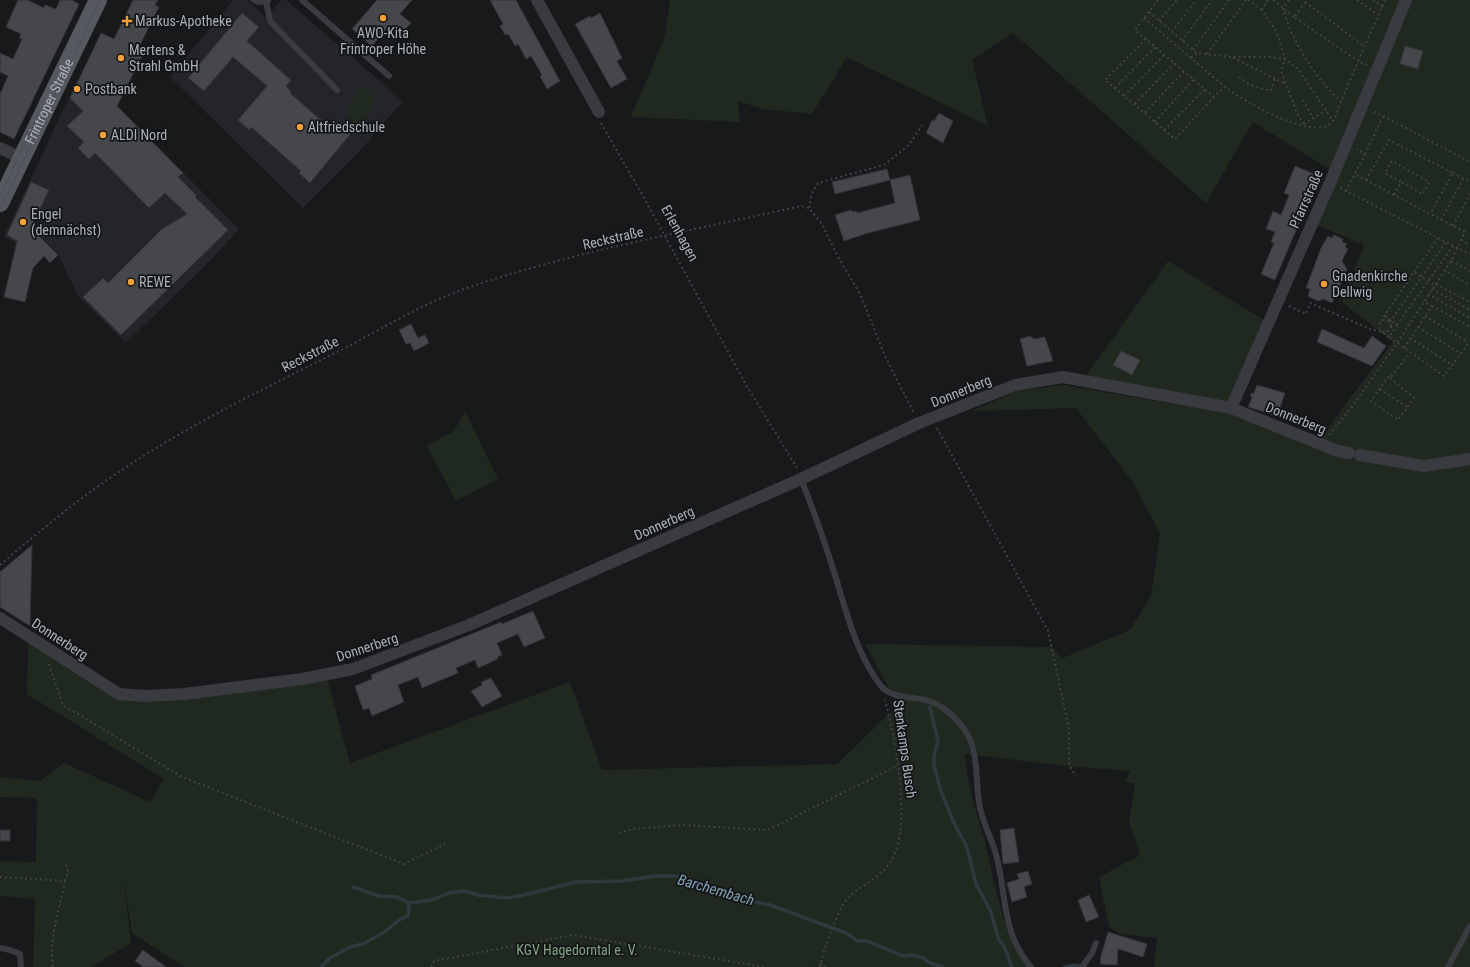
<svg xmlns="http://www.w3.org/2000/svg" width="1470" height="967" font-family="'Roboto Condensed',sans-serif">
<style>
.built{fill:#242528}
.green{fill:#202920;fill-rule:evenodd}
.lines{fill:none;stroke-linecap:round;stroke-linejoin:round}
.stream{stroke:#2e393f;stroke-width:3.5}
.building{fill:#45474b;stroke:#323337}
.path{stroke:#3f4247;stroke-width:2;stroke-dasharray:2 3;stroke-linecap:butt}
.lane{stroke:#393b40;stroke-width:6}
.street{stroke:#393b40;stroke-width:12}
.primary{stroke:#55585f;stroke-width:18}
.tram{stroke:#4c4f55;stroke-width:1}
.poi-dot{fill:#f4a137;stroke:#131416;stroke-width:1.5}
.labels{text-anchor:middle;stroke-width:3.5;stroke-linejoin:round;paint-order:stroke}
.poi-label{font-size:14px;fill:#abb1ba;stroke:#131416;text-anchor:start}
.street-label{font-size:14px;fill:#abb1ba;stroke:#131416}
.park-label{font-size:14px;fill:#83a582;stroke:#131416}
.water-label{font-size:15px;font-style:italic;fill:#82a2b5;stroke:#131416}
</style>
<rect width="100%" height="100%" fill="#18191b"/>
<g class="built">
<polygon points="233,0 247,0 266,18 281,0 286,0 403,101 358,153 303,208 170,77"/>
<polygon points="78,78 101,89 239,229 213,258 126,343 78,296 58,254 39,235 27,247 23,247 4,236"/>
</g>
<g class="green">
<polygon points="670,0 1406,0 1331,170 1253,122 1206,203 1013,33 972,60 988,126 847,57 812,114 763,109 738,101 740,122 631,117 665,36"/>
<polygon points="1411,0 1470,0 1470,458 1424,465 1340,450 1319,442 1343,407 1393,342 1342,302 1364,245 1314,224"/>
<path d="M363 86C383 101 371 111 358 126L346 114 357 91Z"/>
<polygon points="1168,261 1264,320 1228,406 1083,380"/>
<path d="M1064 385 1185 406 1229 410 1337 453 1424 468 1470 460V967H1154L1157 938 1121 934 1109 927 1099 877 1140 855 1129 821 1135 784 1125 782 1130 771 1066 766 965 754C967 784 978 817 986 846 995 884 1003 936 1028 967H818L813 964 816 967H184L132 933 123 875 131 943 91 967H33L35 899 0 896V861L36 862 37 798 0 797V777L40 781 64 763 150 802 164 779 27 694 28 639 119 694 327 678 350 763 570 682 602 770 837 764 898 705 865 644 1052 647 1063 658 1130 630 1151 596 1160 533 1133 483 1076 408 971 411 1018 391ZM576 931H577L810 963Z"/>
<polygon points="465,411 498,479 456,501 427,446 454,431"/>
</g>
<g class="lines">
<g class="stream">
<polyline points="930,707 938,742 934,756 934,766 941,791 953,821 967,847 976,884 990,910 999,940 1004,946 1012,967"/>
<polyline points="353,887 379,896 397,897 409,903"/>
<polyline points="321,967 330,958 350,947 363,944 386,931 399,920 408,916 409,903 432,900 449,893 466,891 478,895 506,898 524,895 576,882 622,881 656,876 676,876 755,902 770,905 846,933 858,941 867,941 903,956 911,955 924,958 928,962 942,967"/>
<polyline points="1065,967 1075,965 1083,967"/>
</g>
</g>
<g class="building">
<polygon points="18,0 28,0 44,8 45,5 56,9 60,0 72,0 79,4 14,139 0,132 0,94 8,76 0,72 0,53 13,59 22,39 19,38 21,34 6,27"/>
<polygon points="133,0 158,0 155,5 159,7 136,53 142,56 117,106 183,173 178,177 197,196 195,197 228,230 121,335 83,297 103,278 108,283 162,229 187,214 165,193 149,208 95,153 89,159 78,148 84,142 67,126 83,111 70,98 101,33 114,39"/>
<polygon points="377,0 412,0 400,14 411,23 400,35 389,26 372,46 352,29"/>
<polygon points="490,0 516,0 560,81 547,89 540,76 542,75 531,56 526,59 518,44 515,46 508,34 505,35 500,26 503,24"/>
<polygon points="242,13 259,27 247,41 291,80 286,86 291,92 290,93 323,122 337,129 342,123 352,132 310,183 299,173 301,171 251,127 249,130 238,120 267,86 233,57 204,91 188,78"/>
<polygon points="600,13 622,58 617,61 627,79 611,88 575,24 590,16 591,18"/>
<polygon points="1405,46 1423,51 1418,69 1400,64"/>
<polygon points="939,113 953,121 943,143 926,133 932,120 934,121"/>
<polygon points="1295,166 1314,174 1299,212 1303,214 1275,280 1261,274 1274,243 1271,242 1275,232 1266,229 1273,211 1281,215 1289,195 1284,193"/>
<polygon points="887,169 890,180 835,194 832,182"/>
<polygon points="910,175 920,220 868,233 844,241 835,215 851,210 852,212 856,211 857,213 895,203 890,180"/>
<polygon points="31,182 49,190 31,228 58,255 50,263 44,256 33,268 25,302 4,297 17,241 7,235"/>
<polygon points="1334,235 1343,239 1342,242 1347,244 1345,247 1348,249 1342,261 1347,269 1332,303 1324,299 1318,301 1308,296 1310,289 1306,288 1321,248 1328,236 1332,238"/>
<polygon points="411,324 418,338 425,335 429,343 414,351 410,343 406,344 399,330"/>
<polygon points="1322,329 1364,348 1372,336 1386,346 1372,366 1317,342"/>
<polygon points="1030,336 1034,339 1045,337 1053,361 1027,366 1020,339"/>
<polygon points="1121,351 1140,360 1132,375 1113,365"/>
<polygon points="1257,385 1285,393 1280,408 1277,407 1274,415 1248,407 1252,398 1250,394 1254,393"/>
<polygon points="32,545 31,587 30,626 0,607 0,572"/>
<polygon points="533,611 545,638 524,647 518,634 497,643 502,655 497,657 498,659 478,668 475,660 456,668 458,673 422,688 418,677 398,685 404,702 372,716 369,708 363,710 355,686 372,679 371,675 501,622 502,624"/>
<polygon points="491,678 502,696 482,707 471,691 482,685 481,682"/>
<polygon points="1014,828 1019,862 1003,864 1000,830"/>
<rect x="0" y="830" width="10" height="11"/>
<polygon points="1028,871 1032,884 1024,887 1027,897 1012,902 1007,883 1019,879 1017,874"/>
<polygon points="1089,895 1099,917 1086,922 1078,900"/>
<polygon points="1108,932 1147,944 1143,957 1118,949 1117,965 1100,964 1101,956"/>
<polygon points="143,950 166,967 143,967 135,961"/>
</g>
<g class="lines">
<g class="path">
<path d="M1158 0 1135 30 1214 97 1225 87C1242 100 1315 144 1333 121 1336 117 1337 111 1339 107 1345 91 1352 76 1358 61L1294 17 1307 0"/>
<polyline points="1248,0 1262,10"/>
<polyline points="1268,0 1262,10 1277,33 1285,59 1298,69 1333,121"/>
<polyline points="1273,0 1294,17"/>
<path d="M1289 0 1283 8C1289 36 1318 83 1341 101"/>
<polyline points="1357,0 1379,15"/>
<polyline points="1373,0 1383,7"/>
<polyline points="1305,2 1364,46"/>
<polyline points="1149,12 1197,53"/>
<polyline points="1144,18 1225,87"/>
<polyline points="1159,21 1177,0"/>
<polyline points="1172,32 1196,0"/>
<polyline points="1146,39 1105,80 1175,139 1214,97"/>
<polyline points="1182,41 1212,0"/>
<polyline points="1193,50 1229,0"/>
<polyline points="1207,54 1246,0"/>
<polyline points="1191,58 1197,53 1232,57"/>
<polyline points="1367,65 1358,61 1385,0"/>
<polyline points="1239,77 1250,85 1270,91 1275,79 1285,83"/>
<polyline points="1275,79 1232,57 1270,57 1285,59 1281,71 1297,113 1305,126"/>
<polyline points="1115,88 1155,47"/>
<polyline points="1124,96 1164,55"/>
<polyline points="1303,100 1313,118"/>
<polyline points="1135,104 1174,63"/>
<polyline points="1145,113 1184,71"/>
<polyline points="1383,116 1470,162"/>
<polyline points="1155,122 1194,79"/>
<polyline points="601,123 643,196 745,383 797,468"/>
<polyline points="1304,124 1326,110"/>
<polyline points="1164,130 1205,89"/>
<polyline points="1365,154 1383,116 1373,111"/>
<polyline points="1453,173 1470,182"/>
<polyline points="1366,180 1389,140 1453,173 1430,214"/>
<polyline points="1340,188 1470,254"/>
<polyline points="1346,191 1365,154 1357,149"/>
<polyline points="1394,195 1401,182 1385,173 1392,161 1429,182 1423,194 1401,182"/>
<polyline points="809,208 812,193 818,183 884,165 909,145 922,125"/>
<polyline points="1441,220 1463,179"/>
<polyline points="1453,226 1470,194"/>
<polyline points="1461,240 1470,245"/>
<polyline points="1451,261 1470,271"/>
<polyline points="1444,270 1470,285"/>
<polyline points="1414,272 1438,238"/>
<polyline points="1436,284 1470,302"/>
<polyline points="1432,289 1470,310"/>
<polyline points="1428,294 1470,318"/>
<polyline points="1289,306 1306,314 1310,303 1370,329 1382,332 1389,337"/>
<polyline points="1432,306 1470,327"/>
<polyline points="1385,316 1397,325 1453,246"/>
<polyline points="1425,316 1468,342"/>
<circle cx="1385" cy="326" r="6"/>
<polyline points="1381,321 1414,272 1434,285"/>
<polyline points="1390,322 1446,242"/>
<polyline points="1397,325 1389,337 1444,376 1470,341"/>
<polyline points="1418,327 1461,354"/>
<polyline points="1410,338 1452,365"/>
<polyline points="1404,348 1432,306 1423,301"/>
<polyline points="1390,378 1414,398 1398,420 1371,401 1388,377 1390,378 1410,353"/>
<polyline points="1380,389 1407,407"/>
<polyline points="937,428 1048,631 1069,729 1069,765 1076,776"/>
<polyline points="1329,435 1351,408 1397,343 1451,261 1465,232 1356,175"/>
<path d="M0 565C42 529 84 494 131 464 196 421 266 388 335 353 379 331 420 304 467 288 575 251 690 231 801 206L809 208 822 224 837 255 860 294 885 356 914 413"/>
<polyline points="49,664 63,705 182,777 404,864 445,844"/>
<polyline points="619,833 633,829 682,825 768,830 897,766"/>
<path d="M0 877 65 881C59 910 49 937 53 967"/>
<polyline points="65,881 68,872 66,864"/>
<polyline points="820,964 826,967"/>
<polyline points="431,967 434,961 573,935 764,967"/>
<path d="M820 967C823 951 837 911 847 899 858 886 878 880 889 864 914 831 895 738 885 700"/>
</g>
<g class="lane">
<polyline points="254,0 259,2 268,1"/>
<polyline points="302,0 389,76"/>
<polyline points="266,1 270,21 337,90"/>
<path d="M801 479C814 511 825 543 835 575 847 614 856 653 881 686 893 700 917 696 932 702 949 709 967 728 972 745 978 764 976 783 979 802 981 820 991 837 996 854 1007 895 1001 932 1031 967"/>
<polyline points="0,948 10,950 20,954 21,967"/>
<polyline points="1082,967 1092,953 1096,943"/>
<polyline points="1448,967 1470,926"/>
</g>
<g class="street">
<polyline points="537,0 599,112"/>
<polyline points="0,148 21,158"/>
<polyline points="1231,408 1330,183 1406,0"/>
<polyline points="1360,455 1424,466 1470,459"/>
<polyline points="0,618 119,694 145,696 184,694 302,679 353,669 469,625 801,479 919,423 1015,385 1063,377 1231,408 1338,451 1349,453"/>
</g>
<path class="primary" id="s1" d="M0 203 98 0"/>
<g class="tram">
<polyline points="1,194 39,113"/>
<polyline points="0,210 100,0"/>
</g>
</g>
<g class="poi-dot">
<circle cx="383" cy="18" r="4"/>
<path d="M125 15h4v4h4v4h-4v4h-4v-4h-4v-4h4z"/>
<circle cx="121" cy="58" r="4"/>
<circle cx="77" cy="89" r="4"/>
<circle cx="300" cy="127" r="4"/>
<circle cx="103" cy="135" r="4"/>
<circle cx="23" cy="222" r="4"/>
<circle cx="131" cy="282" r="4"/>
<circle cx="1324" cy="284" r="4"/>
</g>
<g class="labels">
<g class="poi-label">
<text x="135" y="26">Markus-Apotheke</text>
<text x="383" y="38" text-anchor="middle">AWO-Kita<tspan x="383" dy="16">Frintroper Höhe</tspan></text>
<text x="129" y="55">Mertens &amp;<tspan x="129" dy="16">Strahl GmbH</tspan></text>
<text x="85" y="94">Postbank</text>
<text x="308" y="132">Altfriedschule</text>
<text x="111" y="140">ALDI Nord</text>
<text x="31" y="219">Engel<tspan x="31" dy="16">(demnächst)</tspan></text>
<text x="1332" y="281">Gnadenkirche<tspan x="1332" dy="16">Dellwig</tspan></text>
<text x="139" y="287">REWE</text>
</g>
<g class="street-label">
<text dy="5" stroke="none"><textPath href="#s1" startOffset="113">Frintroper Straße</textPath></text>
<text transform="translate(1306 199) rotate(-66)" y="5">Pfarrstraße</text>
<text transform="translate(680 233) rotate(61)" y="5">Erlenhagen</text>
<text transform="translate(613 238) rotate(-13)" y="5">Reckstraße</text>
<text transform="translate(310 354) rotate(-27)" y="5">Reckstraße</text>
<text transform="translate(961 391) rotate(-22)" y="5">Donnerberg</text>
<text transform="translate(1296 418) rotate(22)" y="5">Donnerberg</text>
<text transform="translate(664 523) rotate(-24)" y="5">Donnerberg</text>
<text transform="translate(60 639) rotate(33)" y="5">Donnerberg</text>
<text transform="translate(367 647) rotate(-18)" y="5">Donnerberg</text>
<text transform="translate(905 749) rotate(82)" y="5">Stenkamps Busch</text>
</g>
<g class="park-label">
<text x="577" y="955">KGV Hagedorntal e. V.</text>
</g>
<g class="water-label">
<text transform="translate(716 890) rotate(16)" y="5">Barchembach</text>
</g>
</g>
</svg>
